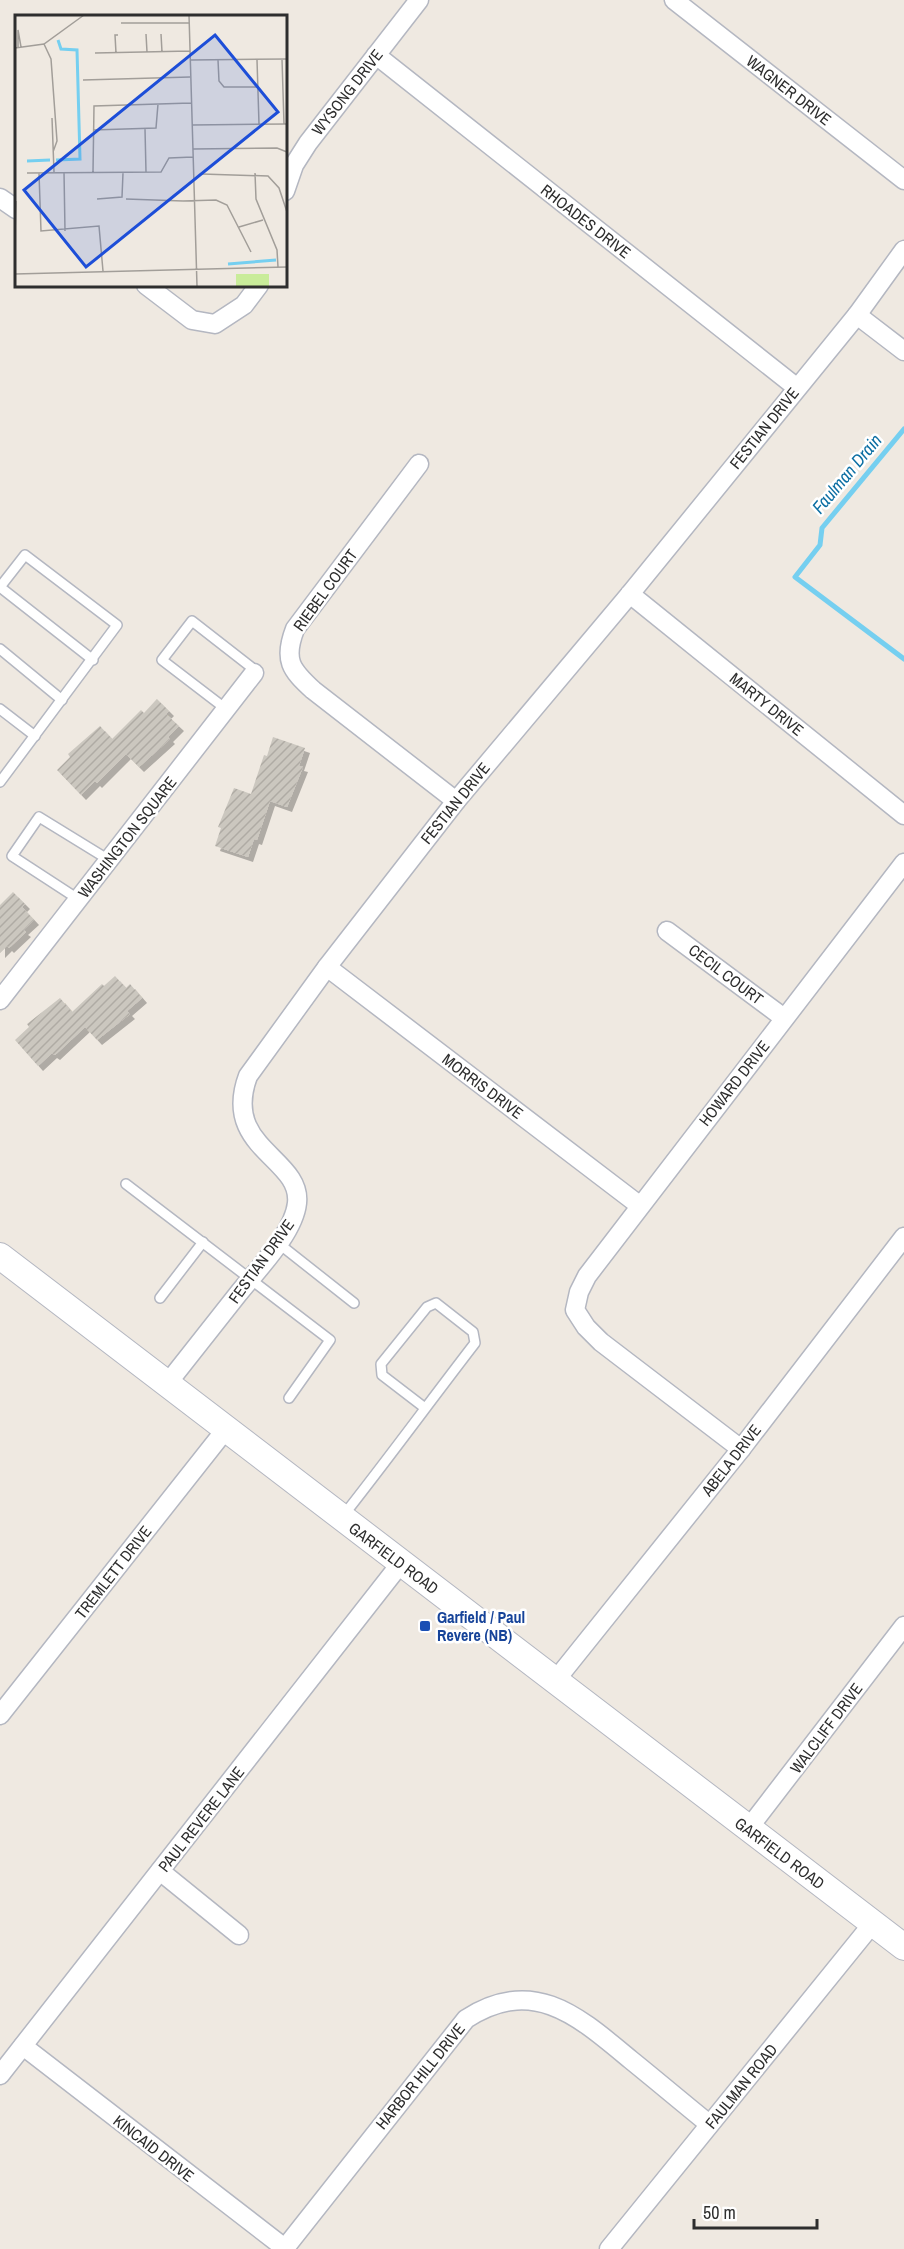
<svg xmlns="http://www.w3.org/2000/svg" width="904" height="2249" font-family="'Archivo Narrow',sans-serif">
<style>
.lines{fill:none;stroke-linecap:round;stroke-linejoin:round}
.stream{stroke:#75cff0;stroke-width:5}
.building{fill:url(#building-hatch);filter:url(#shadow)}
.lane-casing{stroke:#b4b7c1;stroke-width:12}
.street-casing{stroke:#b4b7c1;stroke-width:21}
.secondary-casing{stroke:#b4b7c1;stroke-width:28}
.lane{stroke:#fff;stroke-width:9}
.street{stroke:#fff;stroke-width:18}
.secondary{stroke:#fff;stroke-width:26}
.transit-dot{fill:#1a4fb4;stroke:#fff;stroke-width:2}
.labels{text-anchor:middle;stroke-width:5;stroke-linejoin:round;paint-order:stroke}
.street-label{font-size:16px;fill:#2e2e2e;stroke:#fff}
.transit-label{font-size:16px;font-weight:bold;fill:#164399;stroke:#fff;text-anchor:start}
.water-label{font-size:18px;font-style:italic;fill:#0d6fa3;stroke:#fff}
.inset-river{fill:none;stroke:#75cff0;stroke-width:3}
.inset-road{fill:none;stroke:#a29e99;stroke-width:1.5}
.view{fill:#1d4ed8;fill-opacity:0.15;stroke:#1d4ed8;stroke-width:3}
.inset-edge{fill:none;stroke:#2e2e2e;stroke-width:3}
</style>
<defs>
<pattern id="building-hatch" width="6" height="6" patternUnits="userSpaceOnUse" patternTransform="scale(1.5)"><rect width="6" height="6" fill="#cbc7bf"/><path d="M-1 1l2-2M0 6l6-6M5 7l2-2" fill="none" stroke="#afaba4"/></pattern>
<filter id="shadow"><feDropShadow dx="5" dy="5" stdDeviation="0" flood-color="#0004"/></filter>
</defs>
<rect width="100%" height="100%" fill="#efe9e1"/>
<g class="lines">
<polyline class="stream" points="904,429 822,528 820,545 795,577 904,659"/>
</g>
<g class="building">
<polygon points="157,699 169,711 166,714 179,726 168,737 170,739 139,767 126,754 97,783 95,781 81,795 57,770 70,757 68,754 100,726 112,739 141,710 144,713"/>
<polygon points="273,737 305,748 299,766 303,767 287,807 270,801 257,840 254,839 248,857 215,846 221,828 218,827 234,788 251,794 264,755 267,756"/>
<polygon points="13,892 25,904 22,907 34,920 23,930 26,932 9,948 7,946 0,953 0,905"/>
<polygon points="115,976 126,988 130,984 142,998 127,1011 130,1014 97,1040 85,1027 55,1055 52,1053 38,1066 15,1040 29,1027 27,1024 60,998 72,1012 102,984 104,986"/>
</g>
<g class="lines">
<defs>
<g id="lane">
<polyline points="0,587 25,555 117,625 0,782"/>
<polyline points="0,587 93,660"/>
<polyline points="0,649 62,700"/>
<polyline points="0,709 35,736"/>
<polyline points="226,709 162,660 192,621 251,667 254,673"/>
<polyline points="78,899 12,856 39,817 109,860"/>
<polyline points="126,1184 330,1340 289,1398"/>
<polyline points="278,1243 354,1303"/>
<polyline points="160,1298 203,1242"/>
<path d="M343 1516C388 1459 431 1400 475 1343L473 1332 436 1303 427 1307 381 1364 382 1375 425 1408"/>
</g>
<g id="street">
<polyline points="674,0 904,180"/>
<polyline points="376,55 796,387"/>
<polyline points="285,191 294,165 308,143 419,0"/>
<polyline points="0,198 16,209"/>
<polyline points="146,285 192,320 215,324 244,305 259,285"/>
<polyline points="857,315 904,351"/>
<path d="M419 464 295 629C283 660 291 670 313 690L456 801"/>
<polyline points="630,594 904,815"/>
<polyline points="667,931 784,1018"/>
<polyline points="327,967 639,1205"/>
<polyline points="0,1000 254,673"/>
<path d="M167 1384C191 1354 214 1324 238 1294 257 1270 294 1233 297 1203 302 1158 221 1148 248 1076L327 967 456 801 630 594 857 315 904 250"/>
<polyline points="741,1449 601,1342 586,1327 575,1310 579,1292 587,1276 904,863"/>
<polyline points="555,1681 741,1449 904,1237"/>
<polyline points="0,1715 226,1429"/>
<polyline points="748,1829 904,1626"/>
<polyline points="160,1871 239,1935"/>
<polyline points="23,2046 286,2249"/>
<polyline points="0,2075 401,1563"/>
<path d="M285 2248 466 2019C534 1975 579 2017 631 2060 657 2081 683 2103 709 2124"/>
<polyline points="609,2249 873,1923"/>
</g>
<polyline id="secondary" points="0,1256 904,1947"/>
</defs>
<use href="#lane" class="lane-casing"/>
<use href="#street" class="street-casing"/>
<use href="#secondary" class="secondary-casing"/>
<use href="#lane" class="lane"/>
<use href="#street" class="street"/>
<use href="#secondary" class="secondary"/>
</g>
<rect class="transit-dot" x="419" y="1620" width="12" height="12" rx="3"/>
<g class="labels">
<g class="street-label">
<text transform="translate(789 90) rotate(38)" y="6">WAGNER DRIVE</text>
<text transform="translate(347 92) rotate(-52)" y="6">WYSONG DRIVE</text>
<text transform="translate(586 221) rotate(38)" y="6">RHOADES DRIVE</text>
<text transform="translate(764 428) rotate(-51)" y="6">FESTIAN DRIVE</text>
<text transform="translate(325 590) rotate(-54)" y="6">RIEBEL COURT</text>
<text transform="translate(767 704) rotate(39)" y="6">MARTY DRIVE</text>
<text transform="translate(455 803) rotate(-51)" y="6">FESTIAN DRIVE</text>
<text transform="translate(127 837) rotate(-52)" y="6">WASHINGTON SQUARE</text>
<text transform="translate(726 974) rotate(37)" y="6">CECIL COURT</text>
<text transform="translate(734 1083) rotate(-52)" y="6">HOWARD DRIVE</text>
<text transform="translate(483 1086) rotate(37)" y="6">MORRIS DRIVE</text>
<text transform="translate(261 1261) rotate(-54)" y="6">FESTIAN DRIVE</text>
<text transform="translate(731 1460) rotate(-52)" y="6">ABELA DRIVE</text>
<text transform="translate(394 1558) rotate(37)" y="6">GARFIELD ROAD</text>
<text transform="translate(113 1572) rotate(-52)" y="6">TREMLETT DRIVE</text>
<text transform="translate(826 1728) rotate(-53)" y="6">WALCLIFF DRIVE</text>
<text transform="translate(201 1819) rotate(-52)" y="6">PAUL REVERE LANE</text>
<text transform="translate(780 1853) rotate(37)" y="6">GARFIELD ROAD</text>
<text transform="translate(420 2076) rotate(-51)" y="6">HARBOR HILL DRIVE</text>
<text transform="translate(741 2086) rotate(-51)" y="6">FAULMAN ROAD</text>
<text transform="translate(154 2148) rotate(38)" y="6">KINCAID DRIVE</text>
</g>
<g class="transit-label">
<text x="437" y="1623">Garfield / Paul<tspan x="437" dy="18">Revere (NB)</tspan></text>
</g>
<g class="water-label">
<text transform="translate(847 474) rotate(-50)" y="6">Faulman Drain</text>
</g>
</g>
<g transform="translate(15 15)">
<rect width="272" height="272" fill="#efe9e1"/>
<path d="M221 259H254V271H221Z" fill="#c9ec9a"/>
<path class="inset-river" d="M41 145 65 144 62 35 46 34 43 25M12 146 35 145M213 249 261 245"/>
<path class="inset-road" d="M174 0 182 271M106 8H174M131 19 132 37M146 19 147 37M29 29 36 44 42 126 38 137M3 32V15L6 32M0 33 29 29 69 0M80 38 175 36M101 38 100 20H103M267 44 269 109M176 45 272 44M203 45 204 66 209 72H243M242 45 244 109M68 65 175 62M37 103 39 157M177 110 272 109M130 114 131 157M78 115 141 113 143 89M178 134 262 133 272 137M49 157 50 216M78 157 79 91 176 88M12 158 146 157 154 143 178 142M24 158 26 216 84 211 88 256M240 158 241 184 262 235 263 252M187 159 253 161 264 173 272 197M82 184 107 182 108 158M111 184 168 186M179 186H168L201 185 212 190 236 237M224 212 248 205M0 220 1 186M0 259 272 252"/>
<path class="view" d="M200 20 263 97 71 252 9 175Z"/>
<rect width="272" height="272" class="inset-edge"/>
</g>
<path d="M694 2219v9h123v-9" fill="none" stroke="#2e2e2e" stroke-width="3"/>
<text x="703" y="2219" font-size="18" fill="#2e2e2e" stroke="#ffffff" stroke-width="4.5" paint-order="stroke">50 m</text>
</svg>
